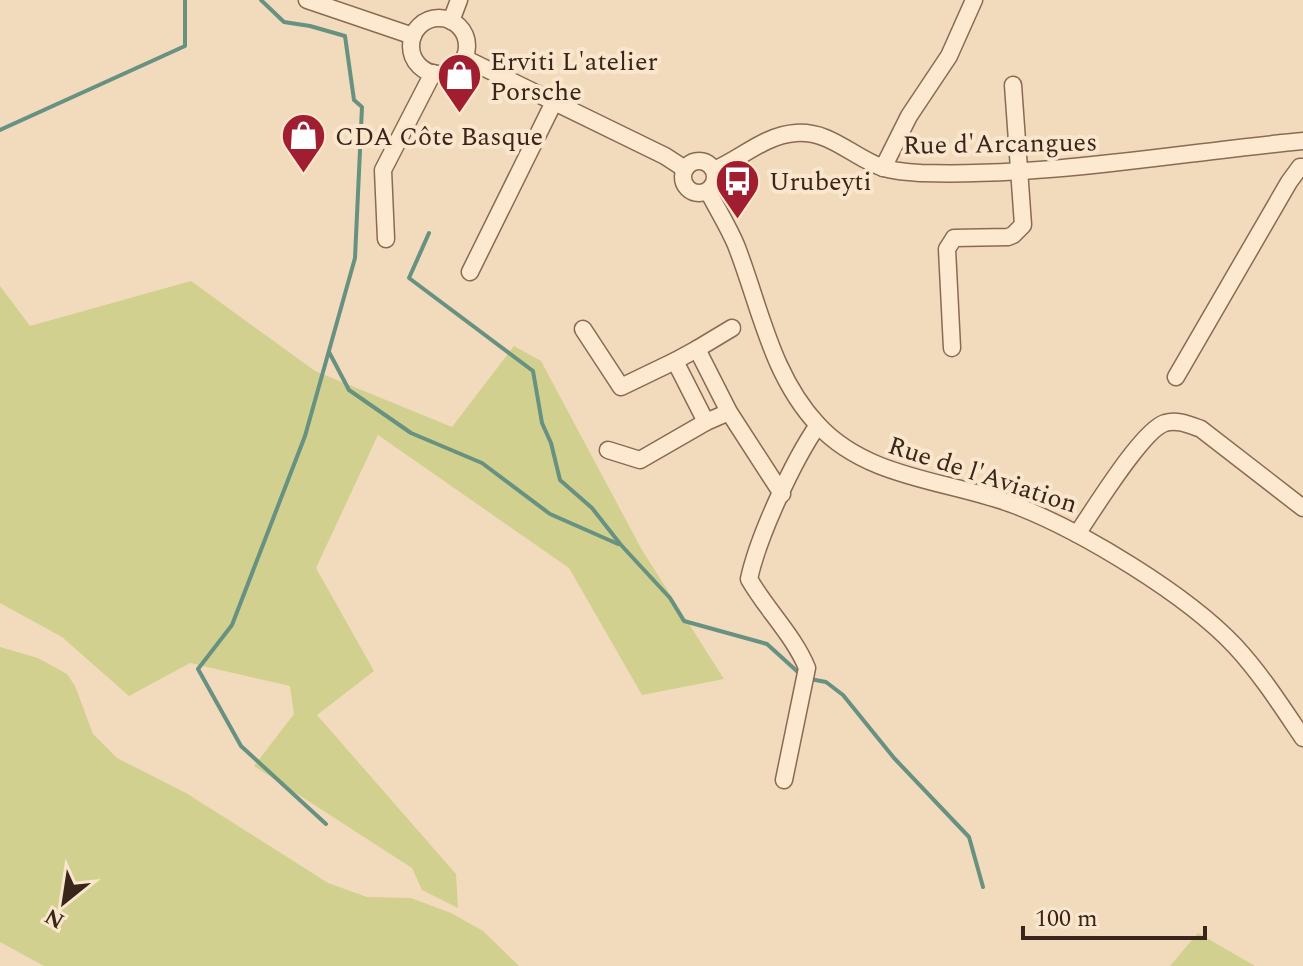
<svg xmlns="http://www.w3.org/2000/svg" width="1303" height="966" font-family="Spectral,serif">
<style>
.green{fill:#d1d08f}
.lines{fill:none;stroke-linecap:round;stroke-linejoin:round}
.stream{stroke:#679181;stroke-width:4}
.minor-casing{stroke:#8b6a54;stroke-width:19}
.minor{stroke:#fce9d0;stroke-width:16}
.labels{text-anchor:middle;stroke-width:8;stroke-linejoin:round;paint-order:stroke}
.poi-label{font-size:26px;fill:#39251a;stroke:#f9e6cc;text-anchor:start}
.street-label{font-size:26px;fill:#39251a;stroke:#f9e6cc}
</style>
<rect width="100%" height="100%" fill="#f2dbbc"/>
<g class="green">
<polygon points="191,281 315,371 452,427 514,346 541,361 642,550 724,679 642,695 569,568 378,435 316,568 374,671 317,715 456,874 458,908 422,890 412,868 254,766 294,714 290,686 190,663 129,696 62,637 0,603 0,286 30,326"/>
<polygon points="0,647 38,658 67,674 75,686 93,734 117,758 186,793 328,883 367,897 411,898 451,913 483,931 519,966 44,966 0,942"/>
<polygon points="1198,933 1255,966 1170,966"/>
</g>
<g class="lines">
<g class="stream">
<polyline points="261,0 284,22 310,26 345,36 354,100 362,107 355,258 305,436 232,625 198,669 241,746 326,824"/>
<polyline points="0,130 185,46 185,0"/>
<polyline points="429,233 409,278 533,371 542,423 551,443 560,480 592,508 621,545 670,598 684,621 767,644 799,673"/>
<polyline points="329,352 349,390 411,433 482,463 550,514 618,544"/>
<polyline points="810,679 826,682 843,695 894,758 969,837 983,887"/>
</g>
<defs>
<g id="minor">
<polyline points="307,0 413,36"/>
<circle cx="439" cy="46" r="28"/>
<polyline points="451,21 459,0"/>
<polyline points="464,58 665,156 685,169"/>
<circle cx="699" cy="177" r="16"/>
<polyline points="883,168 909,116 949,56 974,0"/>
<path d="M714 170C742 158 765 135 796 133 828 131 847 152 874 164 888 171 906 172 921 173 1050 177 1176 153 1303 141"/>
<path d="M708 191C717 209 728 226 736 245 760 306 771 375 818 425 869 480 950 480 1017 506 1083 532 1186 594 1235 646 1261 674 1282 707 1303 738"/>
<polyline points="386,239 383,170 433,73"/>
<polyline points="470,272 554,102"/>
<polyline points="583,329 621,387 675,361"/>
<polyline points="952,348 947,249 954,238 1008,237 1013,235 1023,225 1013,85"/>
<polyline points="697,349 732,328"/>
<polyline points="1176,377 1289,182 1300,167 1303,167"/>
<polyline points="729,412 706,422 675,361 697,349 729,412 782,494"/>
<polyline points="608,450 640,460 706,422"/>
<path d="M1077 534C1093 511 1142 430 1165 423 1177 419 1190 425 1201 429L1303 508"/>
<path d="M784 780 807 668C794 636 766 609 749 579 758 537 793 461 818 425"/>
</g>
</defs>
<use href="#minor" class="minor-casing"/>
<use href="#minor" class="minor"/>
</g>
<defs>
<symbol id="shop-pin" viewBox="-11 -11 22 30"><path d="M0 17L-7.5 6A9.5 9.5 0 1 1 7.5 6Z" fill="#a01e2f" stroke="#f9e6cc"/><path d="M-5-2.5h2.3a2.7 3.5 0 0 1 5.4 0H5L5.5 6h-11ZM-1.5-2.5h3a1.5 2.3 0 0 0-3 0Z" fill="#fff"/></symbol>
<symbol id="bus-pin" viewBox="-11 -11 22 30"><path d="M0 17L-7.5 6A9.5 9.5 0 1 1 7.5 6Z" fill="#a01e2f" stroke="#f9e6cc"/><path d="M-5-6H5V4H4V6H2V4H-2V6H-4V4H-5ZM-3.5-4V0h7V-4ZM-3.5 1.2v1.5H-2V1.2ZM2 1.2v1.5H3.5V1.2Z" fill="#fff"/></symbol>
</defs>
<g fill-rule="evenodd">
<use href="#shop-pin" x="434" y="50" width="51" height="69"/>
<use href="#shop-pin" x="278" y="110" width="51" height="69"/>
<use href="#bus-pin" x="712" y="156" width="51" height="69"/>
</g>
<g class="labels">
<g class="poi-label">
<text x="490" y="70">Erviti L'atelier<tspan x="490" dy="30">Porsche</tspan></text>
<text x="335" y="145">CDA Côte Basque</text>
<text x="769" y="190">Urubeyti</text>
</g>
<g class="street-label">
<text transform="translate(1000 143) rotate(-1)" y="9">Rue d'Arcangues</text>
<text transform="translate(983 474) rotate(18)" y="9">Rue de l'Aviation</text>
</g>
</g>
<g transform="translate(64 902) rotate(210)" stroke="#f9e6cc" stroke-width="6" paint-order="stroke">
<path d="M0-6L14 30L0 20L-14 30Z" fill="#39251a"/>
<text y="-12" font-size="22" font-weight="bold" text-anchor="middle" fill="#39251a">N</text>
</g>
<path d="M1023 926v12h182v-12" fill="none" stroke="#39251a" stroke-width="4"/>
<text x="1035" y="926" font-size="24" fill="#39251a" stroke="#f9e6cc" stroke-width="6" paint-order="stroke">100 m</text>
</svg>
